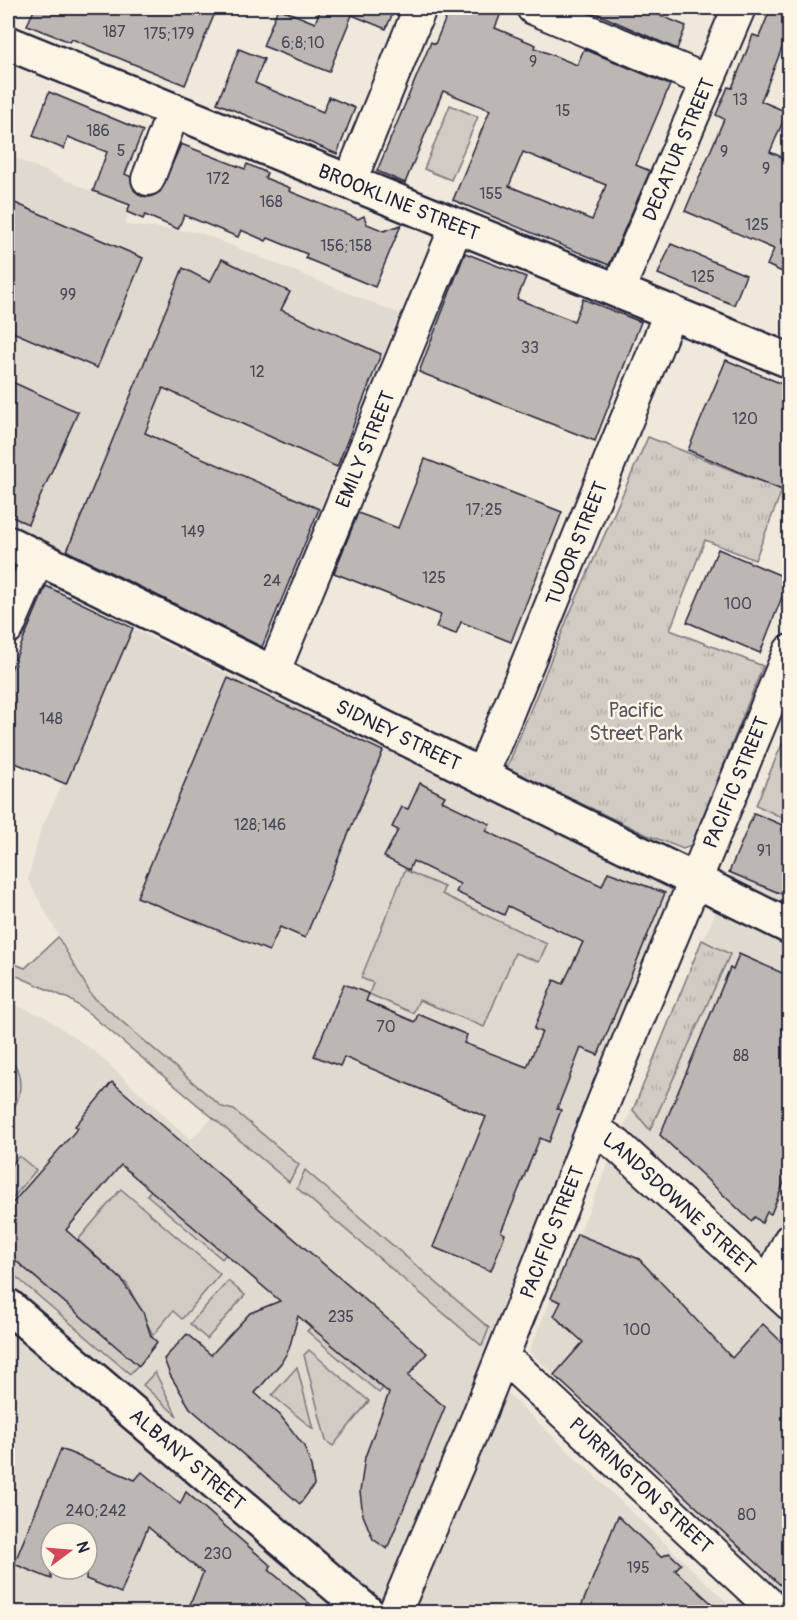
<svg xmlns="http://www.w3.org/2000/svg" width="797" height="1620" font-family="Pangolin,sans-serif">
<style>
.built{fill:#e0d9cf;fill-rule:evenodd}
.grass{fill:#d1cbc3;stroke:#7a767f;stroke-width:1.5}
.park{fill:url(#park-tufts);stroke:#7a767f;stroke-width:1.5}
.building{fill:#bcb7b3;stroke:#22223b;stroke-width:1.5;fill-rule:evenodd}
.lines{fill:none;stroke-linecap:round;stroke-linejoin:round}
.minor-casing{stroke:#22223b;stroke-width:36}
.major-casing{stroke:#22223b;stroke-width:38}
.minor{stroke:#fcf5e5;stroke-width:32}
.major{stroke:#fcf5e5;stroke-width:33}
.labels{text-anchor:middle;stroke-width:5;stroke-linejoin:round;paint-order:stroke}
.number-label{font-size:16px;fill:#484759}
.street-label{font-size:20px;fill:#22223b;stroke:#fcf5e5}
.park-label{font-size:20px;fill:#575564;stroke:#fcf5e5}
</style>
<defs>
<pattern id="park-tufts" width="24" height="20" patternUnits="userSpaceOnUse" patternTransform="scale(1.5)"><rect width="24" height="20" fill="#d1cbc3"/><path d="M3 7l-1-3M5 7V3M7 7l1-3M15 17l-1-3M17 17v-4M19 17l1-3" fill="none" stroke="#b3aea8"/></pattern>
</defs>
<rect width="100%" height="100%" fill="#efe8db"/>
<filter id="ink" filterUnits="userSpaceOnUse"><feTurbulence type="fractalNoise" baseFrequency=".0167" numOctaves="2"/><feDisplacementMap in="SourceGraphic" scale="12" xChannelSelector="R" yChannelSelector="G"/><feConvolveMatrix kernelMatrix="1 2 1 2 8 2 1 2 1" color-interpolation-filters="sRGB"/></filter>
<g filter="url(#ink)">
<g class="built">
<polygon points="8,155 130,208 125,225 198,232 400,314 261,651 8,525"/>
<path d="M134 629 672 889 479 1366 737 1612H8V1002L45 1017 94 1051 191 1140 222 1107 92 996 28 880 40 832ZM51 1533H87V1569H51Z"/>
<polygon points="789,739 789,1600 529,1351"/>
</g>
<g class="grass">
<polygon points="450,105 478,117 451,180 424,169"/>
<polygon points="782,744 789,748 789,821 756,805"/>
<polygon points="405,870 444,887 442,894 547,944 539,962 515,953 484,1027 419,1000 413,1013 369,994 373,983 361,978"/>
<polygon points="58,937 92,996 222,1107 234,1110 299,1165 289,1182 90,1014 69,999 8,972 8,961 25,968"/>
<path d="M8 1055C24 1072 24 1098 8 1116Z"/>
<polygon points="19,1156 36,1170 8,1204 8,1169"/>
<polygon points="305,1170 489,1328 482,1346 297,1188"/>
<polygon points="121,1189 220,1274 182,1319 173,1311 153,1335 127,1284 78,1240"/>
<polygon points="151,1190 226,1254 222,1259 147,1195"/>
<polygon points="8,1254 138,1365 130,1374 8,1270"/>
<polygon points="228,1281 245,1295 207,1339 190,1324"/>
<polygon points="311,1327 383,1388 379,1393 307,1331"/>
<polygon points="309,1350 369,1401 333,1446 326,1441 304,1355"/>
<polygon points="297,1367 313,1429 272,1395"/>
<polygon points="155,1372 177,1416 143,1385"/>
</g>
<g class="park">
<polygon points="648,437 782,490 755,560 705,540 670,630 763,666 691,846 683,849 645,834 507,768 569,615"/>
<polygon points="702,940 730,954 650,1130 633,1110"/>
</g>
<g class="building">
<polygon points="35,8 217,8 185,85 72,39 70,42 27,25"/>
<polygon points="278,8 315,23 321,8 395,8 386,29 352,15 329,72 263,46"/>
<path d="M450 8H489L501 13 495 28 536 45 535 48 577 65 584 49 670 85 636 165 650 171 609 265 453 200 490 110 443 91 405 183 377 171 431 42 435 44ZM523 152 606 185 592 220 509 186Z"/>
<polygon points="584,8 642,8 686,26 677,49"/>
<polygon points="771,8 789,8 789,30 761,101 787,112 770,152 789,160 789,275 767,265 774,249 685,211 724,119 716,115 728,87 732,88 753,35 759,37"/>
<polygon points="239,49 264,59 255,83 323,112 329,97 355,108 337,154 217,103"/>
<polygon points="49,92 143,131 125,174 131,177 134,190 141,196 150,197 160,192 181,144 245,169 247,164 267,173 265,178 290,188 289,191 358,219 364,216 367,224 384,231 401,225 375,287 305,258 307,254 268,238 266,241 241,230 238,237 184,215 178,229 145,215 143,219 127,212 130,205 93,191 107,152 68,137 64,149 33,136"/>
<polygon points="8,200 143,258 97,368 8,330"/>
<polygon points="671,244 746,275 734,305 658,274"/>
<polygon points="465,253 526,277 517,299 574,321 583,299 641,322 595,441 419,372"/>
<polygon points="222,259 290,292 281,310 381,354 337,467 163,388 145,433 319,509 262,647 67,551 183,268 210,282"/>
<polygon points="726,360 789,387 789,493 688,450"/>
<polygon points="8,380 78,412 28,524 8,515"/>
<polygon points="425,459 562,512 511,642 461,622 456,634 436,627 441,615 334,573 358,513 398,528"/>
<polygon points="718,549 789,579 760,653 687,622"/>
<polygon points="46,586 133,628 66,784 8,760 8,676"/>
<polygon points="228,678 383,751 305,938 280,927 269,951 137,897"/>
<polygon points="420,783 445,796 442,801 490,824 486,831 602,886 608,872 665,893 598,1055 581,1048 557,1109 561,1110 549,1142 540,1138 501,1232 505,1234 491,1271 433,1247 486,1117 344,1057 340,1066 314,1056 344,984 369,994 366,1001 415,1022 418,1014 467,1035 464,1043 527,1067 542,1032 534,1029 554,980 563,984 583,942 508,906 504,915 456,892 460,884 413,861 409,870 384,857 398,830 392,827 402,807 408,809"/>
<polygon points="754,813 789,828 789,897 729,872"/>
<polygon points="739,954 789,976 789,1170 771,1214 767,1212 762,1223 755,1217 751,1221 660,1135 730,968 733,970"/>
<polygon points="112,1082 427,1353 408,1376 445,1407 387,1549 373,1539 370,1532 363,1515 360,1492 365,1457 389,1393 298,1316 289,1349 281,1363 255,1393 280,1415 304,1446 311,1466 314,1485 300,1504 190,1408 170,1375 164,1359 187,1334 211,1355 250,1313 280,1301 121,1165 66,1230 121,1279 143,1312 151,1336 157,1342 139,1366 8,1254 8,1208 78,1128 75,1126"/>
<polygon points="577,1234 639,1259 732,1358 763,1324 789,1349 789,1593 554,1375 583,1342 554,1316 561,1302 551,1298"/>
<polygon points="61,1449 135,1480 142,1472 180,1504 186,1492 271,1566 269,1570 320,1612 187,1612 203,1573 148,1527 121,1593 86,1579 87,1533 51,1533 51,1579 14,1564"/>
<polygon points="618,1516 661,1557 669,1553 681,1564 675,1570 721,1612 579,1612"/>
</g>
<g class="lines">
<defs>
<g id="minor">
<polyline points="533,8 707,81"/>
<polyline points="148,179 174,110"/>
<polyline points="350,181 420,8"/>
<path id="s1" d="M618 290 739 8"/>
<polyline points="8,627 38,558"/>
<path id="s2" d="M273 673 457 225"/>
<path id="s3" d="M482 775 671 311"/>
<path id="s4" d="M593 1129 616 1144 790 1304"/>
<polyline points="769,1284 790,1240"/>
<path id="s5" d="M501 1361 516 1368 777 1612"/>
<path id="s6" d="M395 1612 478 1417 608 1091 790 651"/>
</g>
<g id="major">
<path id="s7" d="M8 43 790 361"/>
<path id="s8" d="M8 543 790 927"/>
<path id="s9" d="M8 1306 367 1612"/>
</g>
</defs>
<use href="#minor" class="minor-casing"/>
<use href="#major" class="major-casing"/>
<use href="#minor" class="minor"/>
<use href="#major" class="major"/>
</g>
</g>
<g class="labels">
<g class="number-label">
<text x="114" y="37">187</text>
<text x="169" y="39">175;179</text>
<text x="303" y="48">6;8;10</text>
<text x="533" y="67">9</text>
<text x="740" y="105">13</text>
<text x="563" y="116">15</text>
<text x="98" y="136">186</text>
<text x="121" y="156">5</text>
<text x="724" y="157">9</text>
<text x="766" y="174">9</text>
<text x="218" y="184">172</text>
<text x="491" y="199">155</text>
<text x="271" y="207">168</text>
<text x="757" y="230">125</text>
<text x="346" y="251">156;158</text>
<text x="703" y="282">125</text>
<text x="68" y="300">99</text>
<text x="530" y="353">33</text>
<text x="257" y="377">12</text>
<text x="745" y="424">120</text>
<text x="484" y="515">17;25</text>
<text x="193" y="537">149</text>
<text x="434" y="583">125</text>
<text x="272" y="586">24</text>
<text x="738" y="609">100</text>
<text x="51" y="724">148</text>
<text x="260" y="830">128;146</text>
<text x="764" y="856">91</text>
<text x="386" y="1032">70</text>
<text x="741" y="1061">88</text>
<text x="341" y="1322">235</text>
<text x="637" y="1335">100</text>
<text x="96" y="1516">240;242</text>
<text x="747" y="1520">80</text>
<text x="218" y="1559">230</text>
<text x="638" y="1573">195</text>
</g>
<g class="street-label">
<text dy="7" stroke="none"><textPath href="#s1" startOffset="153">DECATUR STREET</textPath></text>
<text dy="7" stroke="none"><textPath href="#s7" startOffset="422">BROOKLINE STREET</textPath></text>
<text dy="7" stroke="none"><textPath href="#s2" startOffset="242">EMILY STREET</textPath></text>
<text dy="7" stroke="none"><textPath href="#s3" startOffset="250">TUDOR STREET</textPath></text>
<text dy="7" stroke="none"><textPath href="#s8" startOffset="435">SIDNEY STREET</textPath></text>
<text dy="7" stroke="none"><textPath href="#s6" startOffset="897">PACIFIC STREET</textPath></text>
<text dy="7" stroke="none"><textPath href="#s4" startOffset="114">LANDSDOWNE STREET</textPath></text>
<text dy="7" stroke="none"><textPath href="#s6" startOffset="411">PACIFIC STREET</textPath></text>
<text dy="7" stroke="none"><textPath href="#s9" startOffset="236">ALBANY STREET</textPath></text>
<text dy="7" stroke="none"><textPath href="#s5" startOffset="188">PURRINGTON STREET</textPath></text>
</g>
<g class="park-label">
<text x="636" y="717">Pacific<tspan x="636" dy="23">Street Park</tspan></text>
</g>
</g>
<rect width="797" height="1620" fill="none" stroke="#fcf5e5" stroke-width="30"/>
<rect x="15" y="15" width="767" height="1590" fill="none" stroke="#22223b" stroke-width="2" filter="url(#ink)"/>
<g transform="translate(69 1551) rotate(74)"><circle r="28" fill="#fcf5e5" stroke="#a5a1a1" stroke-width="1.5"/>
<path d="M0-4.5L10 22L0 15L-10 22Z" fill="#d1495b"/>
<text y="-9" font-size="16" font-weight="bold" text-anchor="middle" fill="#22223b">N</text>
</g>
</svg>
